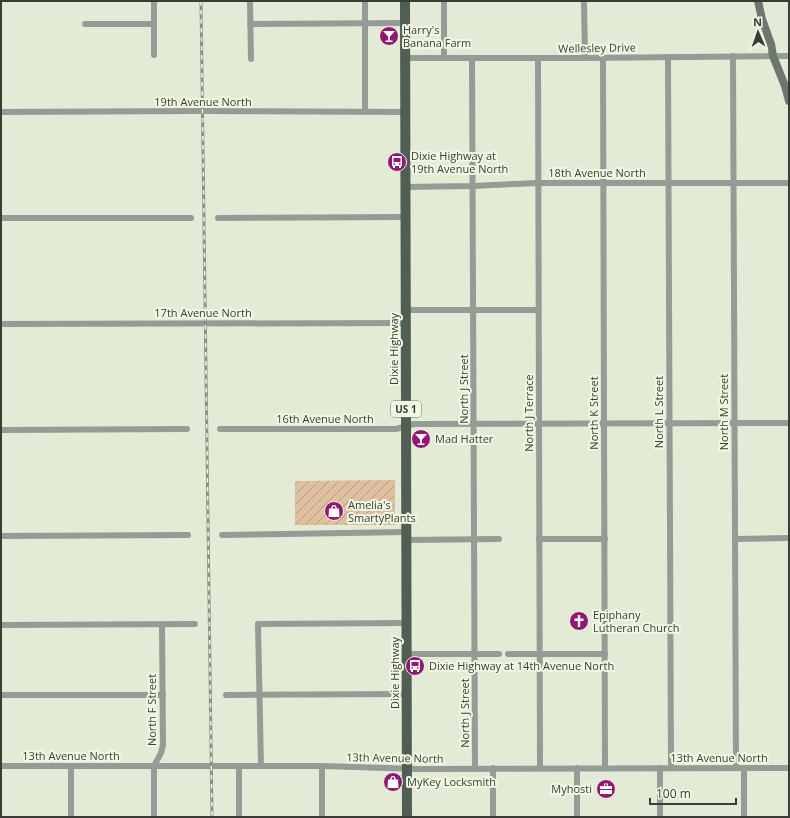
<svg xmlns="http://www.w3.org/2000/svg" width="790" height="818" font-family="'Open Sans',sans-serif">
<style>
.garden{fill:url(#garden-furrows)}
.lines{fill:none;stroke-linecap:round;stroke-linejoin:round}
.minor{stroke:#949c96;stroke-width:6}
.secondary{stroke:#6c776f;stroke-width:8}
.primary{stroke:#505e54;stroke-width:10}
.rail-casing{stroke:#8c9284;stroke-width:3}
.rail{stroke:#f0f8e4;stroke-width:1.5;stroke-dasharray:4.5;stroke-linecap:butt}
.labels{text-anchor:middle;stroke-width:4;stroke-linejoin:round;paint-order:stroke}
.shield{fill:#f0f8e4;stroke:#71756a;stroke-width:1}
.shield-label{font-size:10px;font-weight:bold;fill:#3a3d35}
.poi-label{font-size:11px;fill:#3a3d35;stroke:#f0f8e4;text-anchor:start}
.street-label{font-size:11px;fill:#3a3d35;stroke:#f0f8e4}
</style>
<defs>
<pattern id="garden-furrows" width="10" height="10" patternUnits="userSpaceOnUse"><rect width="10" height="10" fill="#debfa0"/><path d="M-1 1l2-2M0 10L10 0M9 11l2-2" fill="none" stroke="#b59c83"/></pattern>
</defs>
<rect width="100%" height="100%" fill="#e3ebd7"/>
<polygon class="garden" points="395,480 395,525 295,525 295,481"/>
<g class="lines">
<g class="minor">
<polyline points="154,1 154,55"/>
<polyline points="250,1 251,59"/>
<polyline points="365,1 365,112"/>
<polyline points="444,1 444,58"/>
<polyline points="584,1 585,58"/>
<polyline points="85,24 154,24"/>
<polyline points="250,24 405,23"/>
<polyline points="733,56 736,768"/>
<polyline points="668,57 671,768"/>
<polyline points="405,58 585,58 789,56"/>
<polyline points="472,58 475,768"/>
<polyline points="538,58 540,768"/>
<polyline points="603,58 605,768"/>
<polyline points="1,112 199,111 405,112"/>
<polyline points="405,187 472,186 538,183 789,183"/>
<polyline points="1,218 191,218"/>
<polyline points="218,218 405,217"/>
<polyline points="406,310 538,310"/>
<polyline points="1,324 406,323"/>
<polyline points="220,429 396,429 414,424 420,424 789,423"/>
<polyline points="1,430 187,429"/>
<polyline points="222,535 406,532"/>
<polyline points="1,536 188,535"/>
<polyline points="539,539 605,539"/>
<polyline points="735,539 789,538"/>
<polyline points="406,540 499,539"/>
<polyline points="1,625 195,624"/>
<polyline points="407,654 499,654"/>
<polyline points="508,654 605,654"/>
<polyline points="1,695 163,695"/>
<polyline points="226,695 407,694"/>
<polyline points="1,766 322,766 417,769 789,768"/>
<polyline points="71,766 71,817"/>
<polyline points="261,766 258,624 407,623"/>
<polyline points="493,768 493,817"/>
<polyline points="577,768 577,817"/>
<polyline points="660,768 660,817"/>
<polyline points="744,768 744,817"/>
<polyline points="154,817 154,766 161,753 163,745 162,625"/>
<polyline points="239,817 239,766"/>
<polyline points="322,817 322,766"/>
</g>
<polyline class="secondary" points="758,1 762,19 771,44 773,56 785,86 789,101"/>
<polyline class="primary" points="405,1 407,817"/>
<defs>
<polyline id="rail" points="201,1 212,817"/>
</defs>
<use href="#rail" class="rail-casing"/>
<use href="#rail" class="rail"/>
</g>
<defs>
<symbol id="bar-disc" viewBox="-11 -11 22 22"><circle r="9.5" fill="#921673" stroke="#f0f8e4"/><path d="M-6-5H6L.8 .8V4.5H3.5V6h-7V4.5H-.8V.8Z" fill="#fff"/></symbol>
<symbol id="bus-disc" viewBox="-11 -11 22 22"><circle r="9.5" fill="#921673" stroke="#f0f8e4"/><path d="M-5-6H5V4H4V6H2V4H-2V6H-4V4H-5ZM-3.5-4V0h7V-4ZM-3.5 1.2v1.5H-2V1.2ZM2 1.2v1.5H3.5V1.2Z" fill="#fff"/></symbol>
<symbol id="shop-disc" viewBox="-11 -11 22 22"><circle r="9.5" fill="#921673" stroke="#f0f8e4"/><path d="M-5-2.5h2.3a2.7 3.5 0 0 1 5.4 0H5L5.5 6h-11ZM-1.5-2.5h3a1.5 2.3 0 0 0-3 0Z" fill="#fff"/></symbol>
<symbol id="church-disc" viewBox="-11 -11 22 22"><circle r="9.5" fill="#921673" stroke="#f0f8e4"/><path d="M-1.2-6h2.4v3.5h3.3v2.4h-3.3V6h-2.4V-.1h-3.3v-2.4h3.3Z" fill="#fff"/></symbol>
<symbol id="office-disc" viewBox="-11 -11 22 22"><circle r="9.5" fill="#921673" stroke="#f0f8e4"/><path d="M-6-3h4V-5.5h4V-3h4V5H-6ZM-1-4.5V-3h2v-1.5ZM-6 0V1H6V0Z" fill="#fff"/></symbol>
</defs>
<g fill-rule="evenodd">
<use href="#bar-disc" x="378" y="25" width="22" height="22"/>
<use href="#bus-disc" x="386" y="151" width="22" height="22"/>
<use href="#bar-disc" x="410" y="428" width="22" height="22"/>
<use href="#shop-disc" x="323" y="500" width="22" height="22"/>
<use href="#church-disc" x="568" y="610" width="22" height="22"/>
<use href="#bus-disc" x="404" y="655" width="22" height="22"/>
<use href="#shop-disc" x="382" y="771" width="22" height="22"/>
<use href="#office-disc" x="595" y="778" width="22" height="22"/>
</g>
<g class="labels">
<rect class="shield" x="391" y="401" width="30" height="16" rx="3"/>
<g class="shield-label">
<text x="406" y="413">US 1</text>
</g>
<g class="poi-label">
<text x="403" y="34">Harry's<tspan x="403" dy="13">Banana Farm</tspan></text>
<text x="411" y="160">Dixie Highway at<tspan x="411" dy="13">19th Avenue North</tspan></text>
<text x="435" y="443">Mad Hatter</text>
<text x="348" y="509">Amelia's<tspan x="348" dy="13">SmartyPlants</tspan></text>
<text x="593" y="619">Epiphany<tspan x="593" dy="13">Lutheran Church</tspan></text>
<text x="429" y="670">Dixie Highway at 14th Avenue North</text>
<text x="407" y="786">MyKey Locksmith</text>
<text x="592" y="793" text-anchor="end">Myhosti</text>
</g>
<g class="street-label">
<text transform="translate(597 48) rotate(-1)" y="4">Wellesley Drive</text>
<text x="203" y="106">19th Avenue North</text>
<text x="597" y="177">18th Avenue North</text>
<text x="203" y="317">17th Avenue North</text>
<text transform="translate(394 349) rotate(-90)" y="4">Dixie Highway</text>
<text transform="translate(464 389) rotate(-90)" y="4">North J Street</text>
<text transform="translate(659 412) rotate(-90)" y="4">North L Street</text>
<text transform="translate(724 412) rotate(-90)" y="4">North M Street</text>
<text transform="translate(529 413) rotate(-90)" y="4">North J Terrace</text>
<text transform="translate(594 413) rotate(-90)" y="4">North K Street</text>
<text x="325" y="423">16th Avenue North</text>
<text transform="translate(395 673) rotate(-90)" y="4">Dixie Highway</text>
<text transform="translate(152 710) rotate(-90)" y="4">North F Street</text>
<text transform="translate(465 713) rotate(-90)" y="4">North J Street</text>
<text x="71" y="760">13th Avenue North</text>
<text transform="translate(395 758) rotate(1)" y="4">13th Avenue North</text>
<text x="719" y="762">13th Avenue North</text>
</g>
</g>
<rect width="790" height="818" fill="none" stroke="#3a3d35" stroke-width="4"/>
<g transform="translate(758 32) rotate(358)" stroke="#f0f8e4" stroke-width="3" paint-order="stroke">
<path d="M0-3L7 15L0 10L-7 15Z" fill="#3a3d35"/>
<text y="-6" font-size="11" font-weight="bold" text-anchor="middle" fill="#3a3d35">N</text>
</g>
<path d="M650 798v6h86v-6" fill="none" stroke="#3a3d35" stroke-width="2"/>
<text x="656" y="798" font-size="12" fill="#3a3d35" stroke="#f0f8e4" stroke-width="3" paint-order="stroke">100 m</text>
</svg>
